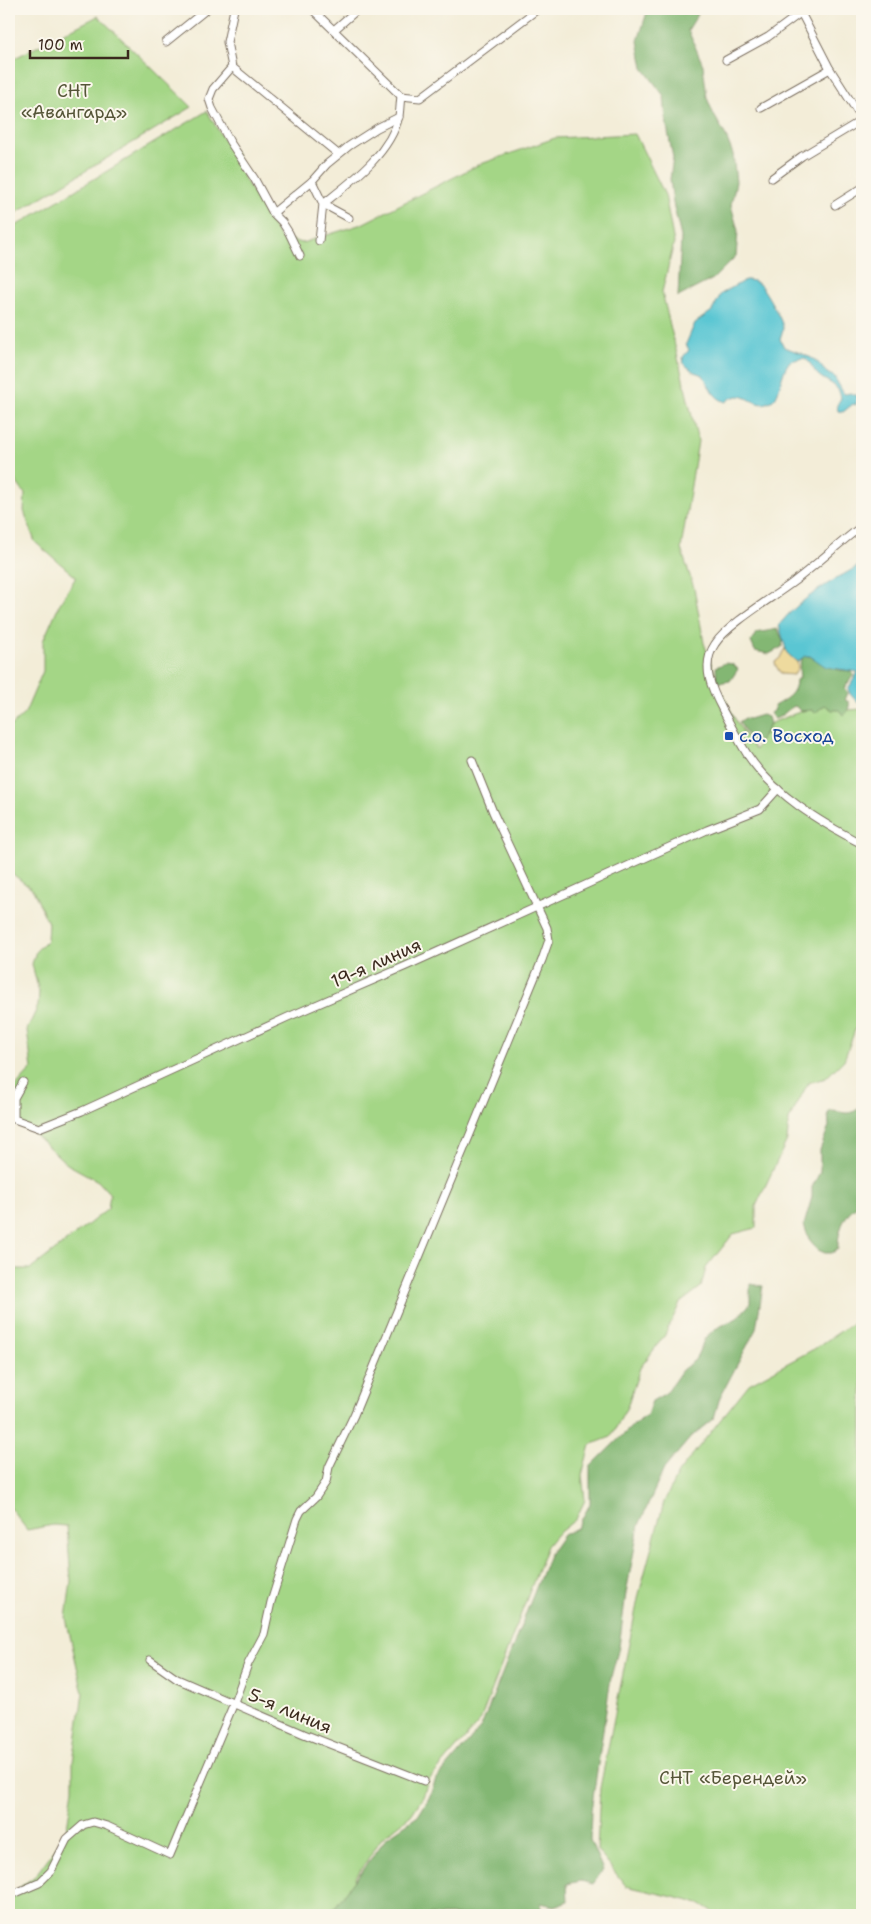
<svg xmlns="http://www.w3.org/2000/svg" width="871" height="1924" font-family="'Shantell Sans',sans-serif">
<style>
.green{fill:#a4d686;stroke:#708052}
.forest{fill:#83b773;stroke:#5f7048}
.sand{fill:#eeda9e;stroke:#94825e}
.water{fill:#5ac6d3;stroke:#4a7878}
.lines{fill:none;stroke-linecap:round;stroke-linejoin:round}
.minor-casing{stroke:#7b6e5f;stroke-width:9}
.minor{stroke:#fff;stroke-width:7}
.transit-dot{fill:#1a4fb4;stroke:#fbf7ec;stroke-width:2}
.labels{text-anchor:middle;stroke-width:4;stroke-linejoin:round;paint-order:stroke}
.park-label{font-size:18px;fill:#555538;stroke:#fbf7ec}
.transit-label{font-size:18px;fill:#164399;stroke:#fbf7ec;text-anchor:start}
.street-label{font-size:18px;fill:#3b2a1e;stroke:#fbf7ec}
</style>
<rect width="100%" height="100%" fill="#fbf7ec"/>
<filter id="ink" filterUnits="userSpaceOnUse"><feTurbulence type="fractalNoise" baseFrequency=".02" numOctaves="2"/><feDisplacementMap in="SourceGraphic" scale="10" xChannelSelector="R" yChannelSelector="G"/><feConvolveMatrix kernelMatrix="1 2 1 2 8 2 1 2 1" color-interpolation-filters="sRGB"/></filter>
<filter id="wash" filterUnits="userSpaceOnUse"><feTurbulence type="fractalNoise" baseFrequency=".0096" numOctaves="4" result="noise"/><feDisplacementMap in="SourceGraphic" scale="20" xChannelSelector="R" yChannelSelector="G"/><feGaussianBlur stdDeviation="1.12" result="paint"/><feColorMatrix in="noise" values="0 0 0 0 0 0 0 0 0 0 0 0 0 0 0 0 0 1.4 0 .05"/><feComposite in="paint" operator="in"/></filter>
<g filter="url(#wash)">
<rect width="100%" height="100%" fill="#f3edd8"/>
<g class="green">
<polygon points="98,16 192,107 9,217 9,61"/>
<path d="M207 111 222 137 236 154 241 173 280 237 302 243 362 224 478 165 555 138 635 134 665 195 674 243 662 292 698 441 681 549 694 588 704 643 719 686 736 721 755 750 771 723 807 709 821 699 848 710 862 709V1011L844 1060 826 1078 808 1083 789 1120 787 1140 756 1206V1228L733 1234 706 1268 701 1287 680 1303 665 1335 640 1368 627 1407 611 1437 590 1445 582 1475 585 1500 576 1519 556 1535 547 1546 480 1721 428 1781 423 1797 411 1815 382 1838 355 1878 362 1898 354 1915H9V1895L35 1876 66 1834 73 1789V1762L83 1693 66 1618 71 1581 67 1526 53 1525 27 1530 9 1506V1269H31L108 1209 110 1194 98 1181 67 1164 32 1132 12 1123C9 1092 11 1091 32 1069L27 1030 38 1006 39 992 32 964 36 951 47 940 48 923 33 890 9 871V728L25 713 43 671V641L59 605 76 577 35 542 24 511 25 494 9 472V230Z"/>
<polygon points="862,1317 862,1915 718,1915 699,1903 626,1886 597,1850 600,1788 639,1594 664,1502 678,1473 749,1384 814,1349"/>
</g>
<g class="forest">
<polygon points="648,9 701,9 688,30 703,65 707,98 714,115 725,134 733,154 736,182 731,205 738,231 736,256 713,279 678,297 681,237 673,203 670,179 673,158 666,121 664,96 643,68 638,41"/>
<polygon points="778,629 783,641 782,647 769,654 755,651 751,642 756,633"/>
<path d="M805 656H809L839 670 851 671 854 675 844 688 848 693 845 700 849 702C850 708 847 712 843 715L839 710H832L825 705 815 713 812 710 801 711 795 706C788 708 783 717 774 719L770 713 775 710 774 706C786 699 796 694 796 680L800 678C799 670 798 661 805 656Z"/>
<polygon points="725,663 732,664 738,669 730,681 717,683 716,667"/>
<polygon points="762,715 768,717 770,724 759,742 753,744 739,722 745,718 749,719"/>
<path d="M862 1106V1193L857 1206C844 1213 837 1234 838 1249L832 1253H825L818 1250 809 1239 804 1225 812 1197V1187L820 1172V1150L829 1126 828 1113 831 1111C847 1112 848 1117 862 1106Z"/>
<polygon points="750,1284 763,1286 756,1329 720,1397 714,1418 691,1437 664,1469 639,1525 626,1593 619,1647 611,1677 591,1811 590,1840 603,1870 593,1884 581,1881 567,1884 568,1901 554,1906 541,1903 542,1915 329,1915 387,1837 418,1816 429,1798 435,1781 481,1727 549,1555 563,1535 577,1528 590,1504 590,1467 632,1426 647,1415 652,1401 666,1393 682,1370 695,1360 705,1338 715,1329 737,1318 750,1304"/>
</g>
<polygon class="sand" points="785,648 787,653 797,662 798,667 794,675 781,674 776,666 775,662 780,658"/>
<g class="water">
<path d="M745 280C751 280 755 281 760 285 765 290 782 320 783 327 783 331 781 335 780 339L784 347C795 351 805 354 815 360 822 365 824 374 834 376L844 394 851 393 857 396 856 405 853 404 843 412 838 411 837 405 841 398C839 383 826 383 817 374 812 368 811 362 804 358L790 361C780 373 781 394 773 400 753 414 746 384 726 402 713 398 710 387 703 375L694 372 684 364 683 357 689 350 686 344 695 323 712 311 721 294Z"/>
<path d="M862 564V707L850 694 848 689 858 672 826 667 810 656H805L797 662 787 653 779 625C801 597 832 581 862 564Z"/>
</g>
</g>
<g filter="url(#ink)">
<g class="lines">
<defs>
<g id="minor">
<polyline points="234,9 227,42 232,67 213,89 209,99 212,108 230,142 254,178 273,213 282,222 289,233 300,256"/>
<polyline points="312,9 401,96 420,98 538,9"/>
<polyline points="799,9 830,69 862,119"/>
<polyline points="334,30 358,9"/>
<polyline points="166,42 207,9"/>
<polyline points="726,60 768,37 806,9"/>
<polyline points="232,67 338,154"/>
<polyline points="761,108 830,69"/>
<polyline points="772,178 802,156 862,120"/>
<polyline points="312,181 323,204 319,241"/>
<polyline points="835,205 862,188"/>
<polyline points="273,213 312,181 327,164 349,146 377,128 399,117"/>
<path d="M349 218 323 204C352 181 390 154 399 116 400 110 400 103 401 96"/>
<path d="M862 526C838 544 816 565 792 583 772 598 727 625 715 644 700 666 712 690 723 711 731 725 738 740 747 754 774 795 820 822 862 844"/>
<polyline points="23,1082 14,1098 14,1119 39,1128 82,1111 288,1017 406,966 707,830 760,809 778,789"/>
<polyline points="150,1660 177,1679 304,1734 424,1781"/>
<polyline points="9,1900 12,1895 18,1892 39,1883 51,1871 67,1839 83,1825 93,1822 107,1826 170,1855 234,1703 248,1664 264,1634 271,1602 297,1519 301,1511 316,1497 326,1482 329,1467 354,1415 542,960 549,940 547,928 493,812 472,760"/>
</g>
</defs>
<use href="#minor" class="minor-casing"/>
<use href="#minor" class="minor"/>
</g>
</g>
<rect class="transit-dot" x="724" y="731" width="10" height="10" rx="2.5"/>
<g class="labels">
<g class="park-label">
<text x="74" y="97">СНТ<tspan x="74" dy="21">«Авангард»</tspan></text>
<text x="733" y="1784">СНТ «Берендей»</text>
</g>
<g class="transit-label">
<text x="739" y="742">с.о. Восход</text>
</g>
<g class="street-label">
<text transform="translate(376 963) rotate(-24)" y="6">19-я линия</text>
<text transform="translate(290 1711) rotate(23)" y="6">5-я линия</text>
</g>
</g>
<rect width="871" height="1924" fill="none" stroke="#fbf7ec" stroke-width="30"/>
<path d="M30 50v8h98v-8" fill="none" stroke="#3b2a1e" stroke-width="2.5"/>
<text x="38" y="50" font-size="15" fill="#3b2a1e" stroke="#fbf7ec" stroke-width="4" paint-order="stroke">100 m</text>
</svg>
